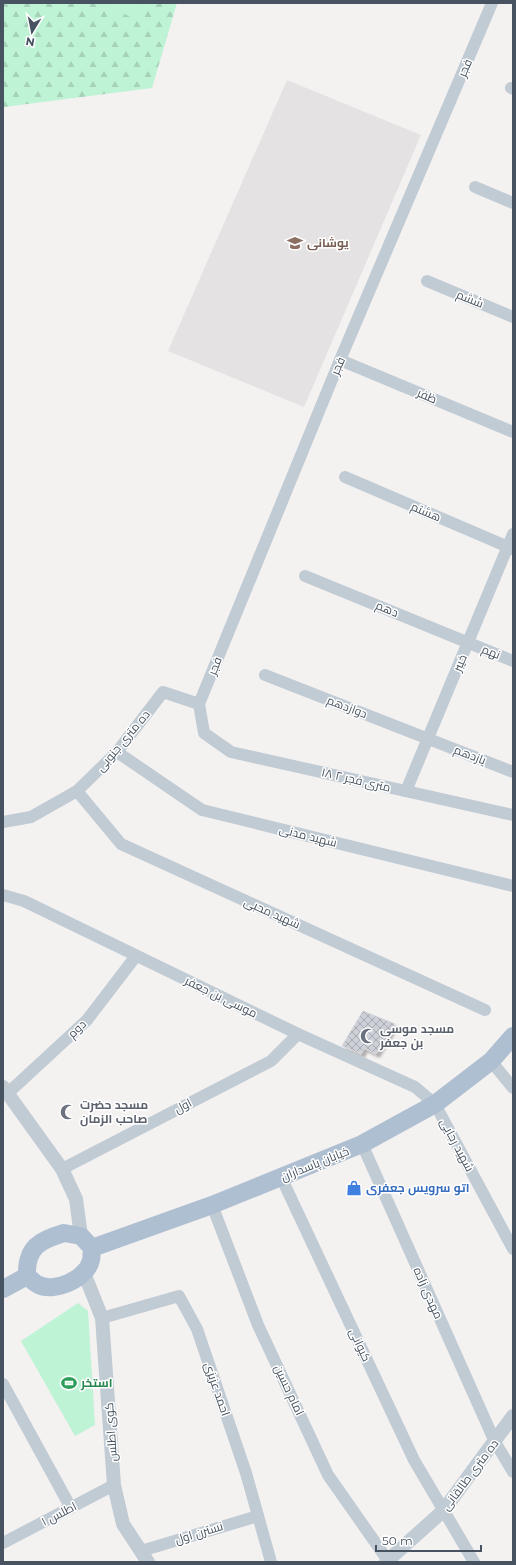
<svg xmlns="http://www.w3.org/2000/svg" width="516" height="1565" font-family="Montserrat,Cairo,sans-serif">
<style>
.education{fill:#e5e2e3}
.forest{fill:url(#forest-firs)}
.green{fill:#bef3d5}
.building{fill:url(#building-cross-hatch);stroke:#d5d7dd;filter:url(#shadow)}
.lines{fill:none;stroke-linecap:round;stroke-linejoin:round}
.minor{stroke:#c1cbd4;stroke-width:12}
.tertiary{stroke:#c1cbd4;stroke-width:14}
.primary{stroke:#afbfd2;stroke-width:18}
.labels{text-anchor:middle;stroke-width:3;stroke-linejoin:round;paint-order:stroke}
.street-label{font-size:12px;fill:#475360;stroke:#fff}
.education-label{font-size:12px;font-weight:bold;fill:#785e54;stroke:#fff;text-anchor:start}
.worship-label{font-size:12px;font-weight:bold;fill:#5b616d;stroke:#fff;text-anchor:start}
.shop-label{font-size:12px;font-weight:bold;fill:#366cbe;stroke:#fff;text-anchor:start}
.leisure-label{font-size:12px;font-weight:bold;fill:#27864d;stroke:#fff;text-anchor:start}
</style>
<defs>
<pattern id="forest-firs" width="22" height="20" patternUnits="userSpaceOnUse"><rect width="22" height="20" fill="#bef3d5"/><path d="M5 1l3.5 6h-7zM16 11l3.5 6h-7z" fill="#a5d2b9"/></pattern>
<pattern id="building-cross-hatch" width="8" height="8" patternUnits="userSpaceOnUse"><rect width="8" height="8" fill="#cdd0d6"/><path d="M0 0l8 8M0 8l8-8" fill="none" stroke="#a8abb1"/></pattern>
<filter id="shadow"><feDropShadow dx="3.5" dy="3.5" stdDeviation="1" flood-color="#0004"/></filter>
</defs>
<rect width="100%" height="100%" fill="#f4f1f1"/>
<polygon class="education" points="287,80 421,135 304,407 168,351"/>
<polygon class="forest" points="3,3 177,3 152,88 4,107 3,107"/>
<g class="green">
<polygon points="98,3 142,3 136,19"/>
<polygon points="78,1303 88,1311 95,1425 75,1436 21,1341"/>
</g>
<polygon class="building" points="363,1011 395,1024 376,1054 364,1048 361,1054 342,1046"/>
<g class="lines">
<g class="minor">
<polyline points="492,3 340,360 199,704 204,733 231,752 513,815"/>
<polyline points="511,88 513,89"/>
<polyline points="475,187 513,203"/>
<polyline points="427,281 513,317"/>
<polyline points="340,360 513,432"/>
<polyline points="345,477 513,549"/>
<polyline points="305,576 513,661"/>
<polyline points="265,675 513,772"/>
<polyline points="117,752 202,810 513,886"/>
<polyline points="77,791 121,844 485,1010"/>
<polyline points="406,791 513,534"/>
<polyline points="3,822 31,817 77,791 117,752 163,692 199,704"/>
<polyline points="3,895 24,901 298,1034 415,1087 435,1104 513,1249"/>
<polyline points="491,1061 513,1088"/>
<polyline points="8,1093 87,1020 136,956"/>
<polyline points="362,1144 495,1442 513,1472"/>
<polyline points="62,1169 271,1061 298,1034"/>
<polyline points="281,1177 414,1460 474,1562"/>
<polyline points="212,1205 258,1325 328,1475 389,1562"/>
<polyline points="102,1318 179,1296 197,1329 246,1473 271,1562"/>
<polyline points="3,1384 71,1508"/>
<polyline points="3,1543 114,1485"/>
<polyline points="141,1551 258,1516"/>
</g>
<g class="tertiary">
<polyline points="3,1087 62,1169 76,1199 81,1236"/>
<polyline points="84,1273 102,1318 114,1485 123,1524 148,1562"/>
<polyline points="386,1562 443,1511 513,1416"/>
</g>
<g class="primary">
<path d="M64 1233 81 1236 92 1248C91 1252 92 1257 91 1260 87 1279 53 1294 37 1284 33 1282 30 1278 27 1276 26 1247 40 1240 64 1233Z"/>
<polyline points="92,1248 212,1205 362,1144 435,1104 491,1061 513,1036"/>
<polyline points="3,1289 27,1276"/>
</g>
</g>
<defs>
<symbol id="school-bare" viewBox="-9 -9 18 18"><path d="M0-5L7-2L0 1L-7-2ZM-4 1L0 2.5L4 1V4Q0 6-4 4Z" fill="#8d6e63" stroke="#fff" stroke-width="2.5" paint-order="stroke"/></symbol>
<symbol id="mosque-bare" viewBox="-9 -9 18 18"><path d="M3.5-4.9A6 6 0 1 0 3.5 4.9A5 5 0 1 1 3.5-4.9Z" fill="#6b7280" stroke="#fff" stroke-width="2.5" paint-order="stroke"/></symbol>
<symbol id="shop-bare" viewBox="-9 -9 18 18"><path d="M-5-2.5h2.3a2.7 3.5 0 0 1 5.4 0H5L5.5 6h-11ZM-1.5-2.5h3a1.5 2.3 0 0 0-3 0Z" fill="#3f7fe0" stroke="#fff" stroke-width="2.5" paint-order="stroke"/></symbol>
<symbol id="stadium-bare" viewBox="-9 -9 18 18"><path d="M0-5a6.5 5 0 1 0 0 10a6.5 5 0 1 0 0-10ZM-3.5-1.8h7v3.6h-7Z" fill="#2e9e5b" stroke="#fff" stroke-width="2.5" paint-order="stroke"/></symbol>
</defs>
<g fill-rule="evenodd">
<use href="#school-bare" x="284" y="232" width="22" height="22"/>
<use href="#mosque-bare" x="357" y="1025" width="22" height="22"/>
<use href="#mosque-bare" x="57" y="1101" width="22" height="22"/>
<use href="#shop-bare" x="343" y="1177" width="22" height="22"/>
<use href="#stadium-bare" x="58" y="1372" width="22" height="22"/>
</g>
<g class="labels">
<g class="street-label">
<text transform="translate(465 68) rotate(-67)" y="4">فجر</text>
<text transform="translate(470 299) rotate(22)" y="4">ششم</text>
<text transform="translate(338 366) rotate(-67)" y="4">فجر</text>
<text transform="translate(427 396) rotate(23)" y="4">ظفر</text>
<text transform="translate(426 512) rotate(23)" y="4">هشتم</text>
<text transform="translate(387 609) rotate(22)" y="4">دهم</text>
<text transform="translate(491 652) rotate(22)" y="4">نهم</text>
<text transform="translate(460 663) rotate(-67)" y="4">خیبر</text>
<text transform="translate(215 666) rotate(-68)" y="4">فجر</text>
<text transform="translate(347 707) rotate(21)" y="4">دوازدهم</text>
<text transform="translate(123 741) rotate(-50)" y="4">ده متری جنوبی</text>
<text transform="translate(470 755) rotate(21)" y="4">یازدهم</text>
<text transform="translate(356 780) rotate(13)" y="4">۱۸ متری فجر ۲</text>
<text transform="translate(308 836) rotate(14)" y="4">شهید مدنی</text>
<text transform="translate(272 913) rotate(24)" y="4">شهید محبی</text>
<text transform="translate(221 997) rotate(26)" y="4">موسی بن جعفر</text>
<text transform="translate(77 1029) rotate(-43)" y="4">دوم</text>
<text transform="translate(183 1106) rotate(-27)" y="4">اول</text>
<text transform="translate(457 1145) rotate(62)" y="4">شهید رجایی</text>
<text transform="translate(315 1164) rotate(-22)" y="4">خیابان پاسداران</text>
<text transform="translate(428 1293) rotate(66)" y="4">مهدی زاده</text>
<text transform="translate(360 1345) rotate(65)" y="4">کیوانی</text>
<text transform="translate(217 1389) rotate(71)" y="4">احمد عزیزی</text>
<text transform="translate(289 1390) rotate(65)" y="4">امام حسین</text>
<text transform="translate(111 1432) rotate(-94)" y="4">کوی اطلس</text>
<text transform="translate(470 1475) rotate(-53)" y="4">ده متری طالقانی</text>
<text transform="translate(59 1514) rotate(-27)" y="4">اطلس ۱</text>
<text transform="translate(199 1533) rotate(-17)" y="4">نسترن اول</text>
</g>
<g class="education-label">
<text x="307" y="247">یوشانی</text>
</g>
<g class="worship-label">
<text x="380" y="1033">مسجد موسی<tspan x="380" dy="14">بن جعفر</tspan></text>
<text x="80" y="1109">مسجد حضرت<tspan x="80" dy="14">صاحب الزمان</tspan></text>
</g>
<g class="shop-label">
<text x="366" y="1192">اتو سرویس جعفری</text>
</g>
<g class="leisure-label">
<text x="81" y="1387">استخر</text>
</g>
</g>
<rect width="516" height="1565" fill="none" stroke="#475360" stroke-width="8"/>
<g transform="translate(32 32) rotate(190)" stroke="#ffffff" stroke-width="3" paint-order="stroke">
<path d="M0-3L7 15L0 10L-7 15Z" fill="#475360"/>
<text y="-6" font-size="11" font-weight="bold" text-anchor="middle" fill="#475360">N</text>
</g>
<path d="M376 1545v6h105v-6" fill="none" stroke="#475360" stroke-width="2"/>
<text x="382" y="1545" font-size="12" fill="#475360" stroke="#ffffff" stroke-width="3" paint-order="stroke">50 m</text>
</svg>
